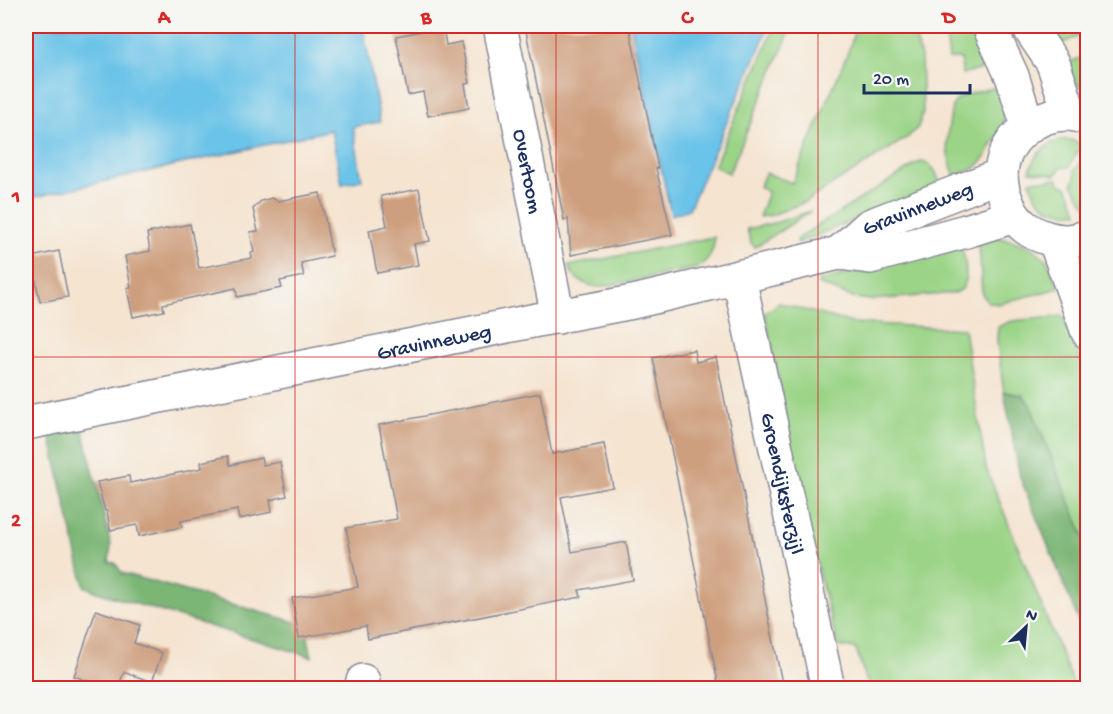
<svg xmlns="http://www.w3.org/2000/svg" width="1113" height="714" font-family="'Gochi Hand',sans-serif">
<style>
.green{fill:#9bd487;stroke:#5b8272;stroke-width:1.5}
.forest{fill:#7cb674;stroke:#4c7269;stroke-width:1.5}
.water{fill:#6bc3e8;stroke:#4379a3;stroke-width:1.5}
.building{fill:#ce9f7e}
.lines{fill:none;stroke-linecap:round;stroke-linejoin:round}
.minor-casing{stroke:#888a97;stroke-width:36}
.major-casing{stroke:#888a97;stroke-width:36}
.minor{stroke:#fff;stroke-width:33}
.major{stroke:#fff;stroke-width:33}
.grid{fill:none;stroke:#d62828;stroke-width:1.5;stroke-opacity:0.55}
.labels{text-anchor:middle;stroke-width:6;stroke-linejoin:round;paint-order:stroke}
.street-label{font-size:21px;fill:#1b2f5e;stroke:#f6f6f2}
.neatline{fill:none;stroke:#d62828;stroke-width:2}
.grid-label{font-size:20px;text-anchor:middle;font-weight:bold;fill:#d62828}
</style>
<rect width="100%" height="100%" fill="#f6f6f2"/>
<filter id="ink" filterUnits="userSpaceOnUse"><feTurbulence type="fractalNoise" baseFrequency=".0167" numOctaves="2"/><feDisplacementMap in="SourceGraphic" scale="12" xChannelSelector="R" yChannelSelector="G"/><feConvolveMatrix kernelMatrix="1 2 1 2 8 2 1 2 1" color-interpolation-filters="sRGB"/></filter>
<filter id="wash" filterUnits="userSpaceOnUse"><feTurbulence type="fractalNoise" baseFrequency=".008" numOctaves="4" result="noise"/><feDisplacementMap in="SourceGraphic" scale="24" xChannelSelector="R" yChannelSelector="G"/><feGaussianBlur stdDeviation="1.35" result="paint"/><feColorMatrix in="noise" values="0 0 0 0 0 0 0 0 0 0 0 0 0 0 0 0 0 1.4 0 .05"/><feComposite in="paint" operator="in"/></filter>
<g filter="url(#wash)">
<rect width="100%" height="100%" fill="#f5e4d0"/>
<g class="green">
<polygon points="775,26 792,26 729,173 714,166"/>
<polygon points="855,26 913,26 921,58 923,112 918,127 908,137 805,202 772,215 759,217 768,192 759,187 765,174 766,173 792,183 846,57 851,44"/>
<polygon points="945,26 977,26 995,66 962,74 961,59 949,59"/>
<polygon points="1044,26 1087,26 1087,34 1080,36 1057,45"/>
<polygon points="1087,56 1087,94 1072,78 1068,62"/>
<path d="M1001 86 1006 106 1002 128 984 159 975 168 955 176C943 147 947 138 952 107 954 104 954 102 958 99 967 93 990 89 1001 86Z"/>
<path d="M1060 140H1071L1082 144 1069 167C1062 166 1059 168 1056 175L1030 171C1034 154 1044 146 1060 140Z"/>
<path d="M1087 154 1088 206 1087 207 1072 184C1076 179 1076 176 1074 171Z"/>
<path d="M921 162C934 164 936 172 940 184L938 186 798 243 797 240 798 238 916 164Z"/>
<path d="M1057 179 1060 184 1067 186 1078 212C1053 214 1036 207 1030 181Z"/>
<polygon points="811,211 755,247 751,243 747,229 778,222"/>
<path d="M714 237C715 251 709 260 697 268L600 287C585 286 574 280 568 266Z"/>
<path d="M1000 238C1018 241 1040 248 1050 266 1054 273 1056 281 1059 288L998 304 988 302 982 294 980 255 977 242Z"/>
<path d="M960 244C964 252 968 274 965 283 964 288 960 291 955 293L871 300 854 298 818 284 819 281Z"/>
<polygon points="779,303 852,323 964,329 986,468 1075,688 869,688 856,649 838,646 809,536 765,313"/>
<polygon points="1063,316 1087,378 1087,545 1030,405 1023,395 1004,392 997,341 998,327 1012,321"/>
</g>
<g class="forest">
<polygon points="1004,392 1023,395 1030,405 1087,545 1087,641 1020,477"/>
<polygon points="83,429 111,545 109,562 115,563 122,573 292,621 306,628 312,657 97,592 84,586 50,435 55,433"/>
</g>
<g class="water">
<polygon points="26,26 363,26 380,122 353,127 362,180 342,184 331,130 26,199"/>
<polygon points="631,26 769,26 689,209 671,215"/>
</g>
<g id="blocks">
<g class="building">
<polygon points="525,26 629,26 658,168 656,168 672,235 571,255 568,219 564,220"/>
<polygon points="443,27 446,45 461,42 470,83 465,84 469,108 428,116 423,92 408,95 396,36"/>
<polygon points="419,189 430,241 414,244 418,265 377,273 369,230 387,226 381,196"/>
<polygon points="320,193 332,256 301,263 304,276 280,281 282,288 237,297 236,288 163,304 164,311 133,317 127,288 131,287 125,256 150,251 147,233 190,224 199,268 252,258 251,253 254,252 250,232 258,231 253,209 261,201 272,198 278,201"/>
<polygon points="59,251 68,297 40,302 31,257"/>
<polygon points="694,350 696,362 716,357 783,688 719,688 653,358"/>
<polygon points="540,393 552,454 604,444 613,487 561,497 572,552 626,542 633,580 579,590 581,597 368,639 366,626 299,638 292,598 358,587 346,528 397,519 379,425"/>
<polygon points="228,456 230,465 261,458 263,465 280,462 287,496 270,500 272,512 239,519 237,510 181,521 182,527 139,536 137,525 110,530 107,511 105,511 97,482 129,476 130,483 202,468 201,462"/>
<polygon points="96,610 140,625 134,643 162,653 152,682 124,672 118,688 109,688 74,676"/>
</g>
</g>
</g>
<g filter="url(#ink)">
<use href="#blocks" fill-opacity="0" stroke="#888a97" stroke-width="1.5"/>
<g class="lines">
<defs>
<g id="minor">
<path id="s1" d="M500 26 558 317"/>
<path id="s2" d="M839 253 869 226 1001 175"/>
<path id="s3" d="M739 278 828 688"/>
<path id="s4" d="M26 423 532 321 633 302 839 253 870 257 966 231 1014 216"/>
<polyline points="361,688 363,681"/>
</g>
<g id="major">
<polyline points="989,26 1012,76 1028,126"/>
<polyline points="1028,26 1053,63 1070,114"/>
<path d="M1088 118C1082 117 1075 114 1069 114 1035 113 1002 140 1001 175 1001 188 1005 199 1011 211 1018 224 1032 234 1047 238 1060 242 1075 242 1088 236"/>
<polyline points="1055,241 1088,332"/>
</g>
</defs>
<use href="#minor" class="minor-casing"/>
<use href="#major" class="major-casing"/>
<use href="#minor" class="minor"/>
<use href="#major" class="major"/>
</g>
</g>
<path class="grid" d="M295 26V688M556 26V688M818 26V688M26 357H1088"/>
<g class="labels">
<g class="street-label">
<text dy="7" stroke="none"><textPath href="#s1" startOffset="148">Overtoom</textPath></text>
<text dy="7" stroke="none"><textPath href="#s2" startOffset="92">Gravinneweg</textPath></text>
<text dy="7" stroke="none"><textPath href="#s4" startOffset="416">Gravinneweg</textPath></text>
<text dy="7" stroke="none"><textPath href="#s3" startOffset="210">Groendijksterzijl</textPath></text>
</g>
</g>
<rect width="1113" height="714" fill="none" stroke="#f6f6f2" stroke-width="66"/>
<g transform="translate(1026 627) rotate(26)" stroke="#f6f6f2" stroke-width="4.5" paint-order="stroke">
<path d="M0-4.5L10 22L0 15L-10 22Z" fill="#1b2f5e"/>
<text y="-9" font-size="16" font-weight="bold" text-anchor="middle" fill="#1b2f5e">N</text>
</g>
<path d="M864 84v9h106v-9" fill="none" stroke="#1b2f5e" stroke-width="3"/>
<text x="873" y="84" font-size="18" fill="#1b2f5e" stroke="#f6f6f2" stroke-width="4.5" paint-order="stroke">20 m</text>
<rect x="33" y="33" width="1047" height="648" class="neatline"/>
<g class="grid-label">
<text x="164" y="23">A</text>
<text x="426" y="23">B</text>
<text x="687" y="23">C</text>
<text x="949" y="23">D</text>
<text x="16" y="202">1</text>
<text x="16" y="526">2</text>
</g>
</svg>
